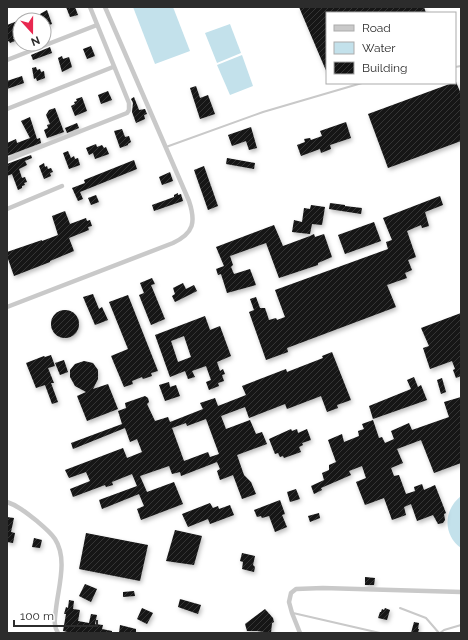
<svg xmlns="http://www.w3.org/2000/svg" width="468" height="640" font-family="Raleway,sans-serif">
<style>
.water{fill:#c3e1eb}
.building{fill:url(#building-hatch);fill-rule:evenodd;filter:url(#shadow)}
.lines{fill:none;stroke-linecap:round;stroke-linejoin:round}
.lane{stroke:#c9c9c9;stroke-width:2}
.street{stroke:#c9c9c9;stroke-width:4.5}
</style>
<defs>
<pattern id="building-hatch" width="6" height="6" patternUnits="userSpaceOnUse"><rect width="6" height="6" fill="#131313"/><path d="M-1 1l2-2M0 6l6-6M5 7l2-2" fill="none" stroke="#363636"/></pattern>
<filter id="shadow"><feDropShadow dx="1.5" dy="2.5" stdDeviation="2" flood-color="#0004"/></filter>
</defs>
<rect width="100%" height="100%" fill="#fff"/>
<g class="water">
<polygon points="133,7 173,7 190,51 155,64"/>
<polygon points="230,24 241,53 217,63 205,33"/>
<polygon points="242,55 253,86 230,95 217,65"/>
<path d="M461 496V548C443 535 443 510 461 496Z"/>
</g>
<g class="building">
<polygon points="66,7 75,7 78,15 70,17"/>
<polygon points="299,7 424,7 426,13 327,13 327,73"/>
<polygon points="47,10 52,24 46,26 44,20 42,20 40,14"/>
<polygon points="20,20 20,36 13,38 15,41 10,43 9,41 7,42 7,25"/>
<polygon points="91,46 95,56 87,59 83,49"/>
<polygon points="50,47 52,53 33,60 31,55"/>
<polygon points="62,56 63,59 69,57 72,67 62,72 58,58"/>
<polygon points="36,67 37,70 40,69 41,72 44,71 45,78 37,81 36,78 34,79 32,68"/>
<polygon points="22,76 24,83 7,89 7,81"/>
<polygon points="455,82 456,82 461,94 461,141 388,168 368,114"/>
<polygon points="196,86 200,98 208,95 215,114 200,119 190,88"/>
<polygon points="108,91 112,100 101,104 98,95"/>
<polygon points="82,97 87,111 75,116 71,106 75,104 74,102 77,101 76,99"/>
<polygon points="134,97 139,110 145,109 147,114 144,115 145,119 136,123 132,112 133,103 131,99"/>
<polygon points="55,108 64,132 47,138 44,130 48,128 47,125 50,124 46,115 49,110"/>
<polygon points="30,117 37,139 40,138 41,143 7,156 7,143 16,139 17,143 30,138 21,121"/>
<polygon points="346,122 351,138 330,145 331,149 321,153 320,149 301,156 297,145 305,142 304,139 310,138 311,140 322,136 320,131"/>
<polygon points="77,123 79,128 67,133 65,128"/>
<polygon points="251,127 257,148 249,150 246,141 232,146 228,135"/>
<polygon points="122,129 125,137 129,136 131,142 128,144 128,145 120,148 114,131"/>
<polygon points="96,144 97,147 102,145 104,148 106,147 109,154 95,159 93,153 89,155 86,148"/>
<polygon points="68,151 71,158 74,156 75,159 78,158 80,165 69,169 63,153"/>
<polygon points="31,155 32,158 25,161 27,165 19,169 22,178 25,177 27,182 24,183 25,185 22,186 22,188 18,190 12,174 7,176 7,164"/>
<polygon points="227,158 255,163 254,169 226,164"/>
<polygon points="134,160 137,169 80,192 83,199 78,201 72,188 85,183 84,180"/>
<polygon points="44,163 45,167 47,166 48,169 51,168 53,172 50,173 51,176 44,179 39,166"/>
<polygon points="204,166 218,206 208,210 194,170"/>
<polygon points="170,172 173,181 162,185 159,177"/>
<polygon points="178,193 178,195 181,194 183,201 154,211 152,205 174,197 174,195"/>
<polygon points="96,195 99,202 91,205 88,198"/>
<polygon points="440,196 443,205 425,212 429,226 422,228 421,225 407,231 416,257 408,260 412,270 405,273 407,278 387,285 396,307 287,348 288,352 266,360 249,312 254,310 250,299 256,297 260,308 265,308 269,320 276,318 277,320 285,317 275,290 388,249 386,242 392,240 383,218"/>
<polygon points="330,203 345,205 345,206 362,208 361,214 329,209"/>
<polygon points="311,205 325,207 322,225 312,224 310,234 292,232 294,220 302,222 304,208 310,209"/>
<polygon points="65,211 70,224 86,218 87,221 90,220 92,226 88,227 89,230 69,238 74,251 50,261 50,262 14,276 7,256 7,252 42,240 42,241 58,235 52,216"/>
<polygon points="374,222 381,241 345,254 338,235"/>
<polygon points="274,225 283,246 310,236 314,234 315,237 324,234 332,257 318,263 318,265 279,278 266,243 230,256 233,265 231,267 234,274 250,269 256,285 227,293 221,274 218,275 216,269 224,266 216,247"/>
<polygon points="152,278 155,284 151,285 165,319 151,325 139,295 144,293 140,283"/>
<polygon points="183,283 186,289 194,285 197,291 175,302 172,296 175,294 173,288"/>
<polygon points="93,294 99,309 102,307 108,320 95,325 83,297"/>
<polygon points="128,295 158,371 151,373 152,376 143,379 142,377 132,381 133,384 124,387 111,356 128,349 109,302"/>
<circle cx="65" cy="324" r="14"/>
<polygon points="461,313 461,376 456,378 453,370 455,369 452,361 430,369 423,348 429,346 421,328"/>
<path d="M205 316 210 330 220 326 231 356 217 362 220 371 223 369 225 374 222 375 224 381 218 383 219 386 209 390 206 382 211 380 206 366 192 371 195 377 188 379 185 371 170 377 155 335ZM184 336 191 357 178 362 171 341Z"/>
<path d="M332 352 351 400 337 405 338 408 327 412 321 396 287 409 285 404 249 418 245 407 221 416 226 429 250 420 256 434 262 432 267 444 237 455 244 475 251 482 256 494 242 499 233 475 220 480 217 471 220 469 217 462 181 476 180 472 172 474 169 466 140 476 147 492 174 482 183 504 141 520 137 509 144 506 139 494 102 509 99 500 137 486 132 474 112 482 113 485 106 487 105 485 73 497 70 489 90 481 86 472 69 478 65 470 123 448 127 458 142 452 137 439 130 442 125 428 73 449 71 443 122 424 118 411 126 408 125 403 145 396 148 398 149 402 147 404 155 421 168 417 170 422 203 409 200 403 215 398 218 406 241 397 246 395 242 386 286 369 287 372 323 358 322 356ZM206 419 219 454 210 457 208 452 184 461 172 428 186 423 187 426Z"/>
<polygon points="51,355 55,366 48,368 54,383 51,383 58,402 52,404 45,385 36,388 26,363 44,356 45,357"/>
<polygon points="64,360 68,372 60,375 55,363"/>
<polygon points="84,361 93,363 98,370 98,379 93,389 108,384 118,409 87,421 77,396 86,392 75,386 70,377 70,370 75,364"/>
<polygon points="414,377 418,387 421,385 427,400 373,419 369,406 411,389 407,380"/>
<polygon points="442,378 446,392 441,394 437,380"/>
<polygon points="169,382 170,387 176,385 180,396 165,401 159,385"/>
<polygon points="461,397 461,463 434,473 421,440 397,449 403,463 391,468 394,476 399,475 406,494 415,491 414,487 422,484 424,490 435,485 446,513 444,514 445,520 443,523 438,524 433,515 417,521 411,504 404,507 406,515 392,520 384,498 365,505 356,482 366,478 362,466 349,471 351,475 321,488 322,490 314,494 311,486 324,480 322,473 329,470 329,465 336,462 328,440 342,434 344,442 359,436 358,431 364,429 362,424 373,420 379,438 382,437 385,443 394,439 391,431 409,423 412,430 449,417 444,402"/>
<polygon points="291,429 292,431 297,429 298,433 307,429 311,440 302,443 303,445 299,447 301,452 284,458 283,456 280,457 278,453 275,454 269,439"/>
<polygon points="296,489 300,499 290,502 287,492"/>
<polygon points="280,500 285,514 282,515 287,527 275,532 269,516 262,518 261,516 257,517 254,510"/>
<polygon points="210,503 213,508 218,506 219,509 230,505 234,515 210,524 208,519 188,527 182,514"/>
<polygon points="319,513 320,518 310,522 308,516"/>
<polygon points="7,517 14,518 11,532 15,533 13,543 7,542"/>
<polygon points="175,530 202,536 194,565 166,561"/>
<polygon points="86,533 148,545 140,581 79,569"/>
<polygon points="34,538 42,540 40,548 32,547"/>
<polygon points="242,553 255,556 253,565 255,567 254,572 242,569 243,562 240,561"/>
<polygon points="365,577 375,578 374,585 365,585"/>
<polygon points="85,584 97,589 91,602 79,596"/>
<polygon points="134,591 135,596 123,597 123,592"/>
<polygon points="180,599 201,605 198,614 178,607"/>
<polygon points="69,600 74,601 73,609 80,610 78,621 89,623 91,614 97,615 95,624 103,625 102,629 112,631 112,633 72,633 63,631 66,614 64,614 66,607 68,608"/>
<polygon points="142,608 153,613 147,624 137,619"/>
<polygon points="385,608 390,610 387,620 378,618 380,612 381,612 382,609 384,610"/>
<polygon points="265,609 273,618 274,622 272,623 271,633 257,631 247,631 245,624"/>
<polygon points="414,622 419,623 418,629 419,629 418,633 411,633"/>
<polygon points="120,625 136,629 136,633 119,633"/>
</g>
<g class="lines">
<g class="lane">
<polyline points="455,67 461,66"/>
<polyline points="166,147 263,112 362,83"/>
<polyline points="400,608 426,618 439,633"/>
<polyline points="293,613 380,633"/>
<polyline points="440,633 444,630 461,625"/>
</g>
<g class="street">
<polyline points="7,60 97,25"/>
<polyline points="7,109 113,67"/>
<polyline points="7,160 127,113 129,110 129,103 90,7"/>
<polyline points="7,209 62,186"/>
<path d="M7 307 173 243C194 233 196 222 189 201L105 7"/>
<path d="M7 502C19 506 28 514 38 522 44 527 51 533 55 539 68 559 58 588 56 609 55 618 53 625 58 633"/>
<polyline points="300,633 292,613 289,602 291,593 296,589 323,588 461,592"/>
</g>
</g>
<rect width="468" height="640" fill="none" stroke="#2c2c2c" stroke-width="16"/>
<rect x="326" y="12" width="130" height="72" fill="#ffffff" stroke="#ababab"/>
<rect x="334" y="25" width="20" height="6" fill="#c9c9c9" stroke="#ababab"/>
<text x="362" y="32" font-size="12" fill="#2c2c2c">Road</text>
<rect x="334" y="42" width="20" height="12" fill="#c3e1eb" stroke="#ababab"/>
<text x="362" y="52" font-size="12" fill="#2c2c2c">Water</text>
<rect x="334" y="62" width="20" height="12" fill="url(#building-hatch)" stroke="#ababab"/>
<text x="362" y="72" font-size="12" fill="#2c2c2c">Building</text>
<g transform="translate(32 32) rotate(159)"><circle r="19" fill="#ffffff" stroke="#ababab"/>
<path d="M0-3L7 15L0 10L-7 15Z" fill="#e82850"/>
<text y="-6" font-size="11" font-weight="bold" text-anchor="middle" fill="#2c2c2c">N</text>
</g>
<path d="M14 620v6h83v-6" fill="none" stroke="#2c2c2c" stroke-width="2"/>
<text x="20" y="620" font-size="12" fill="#2c2c2c" stroke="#ffffff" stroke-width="3" paint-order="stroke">100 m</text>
</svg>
